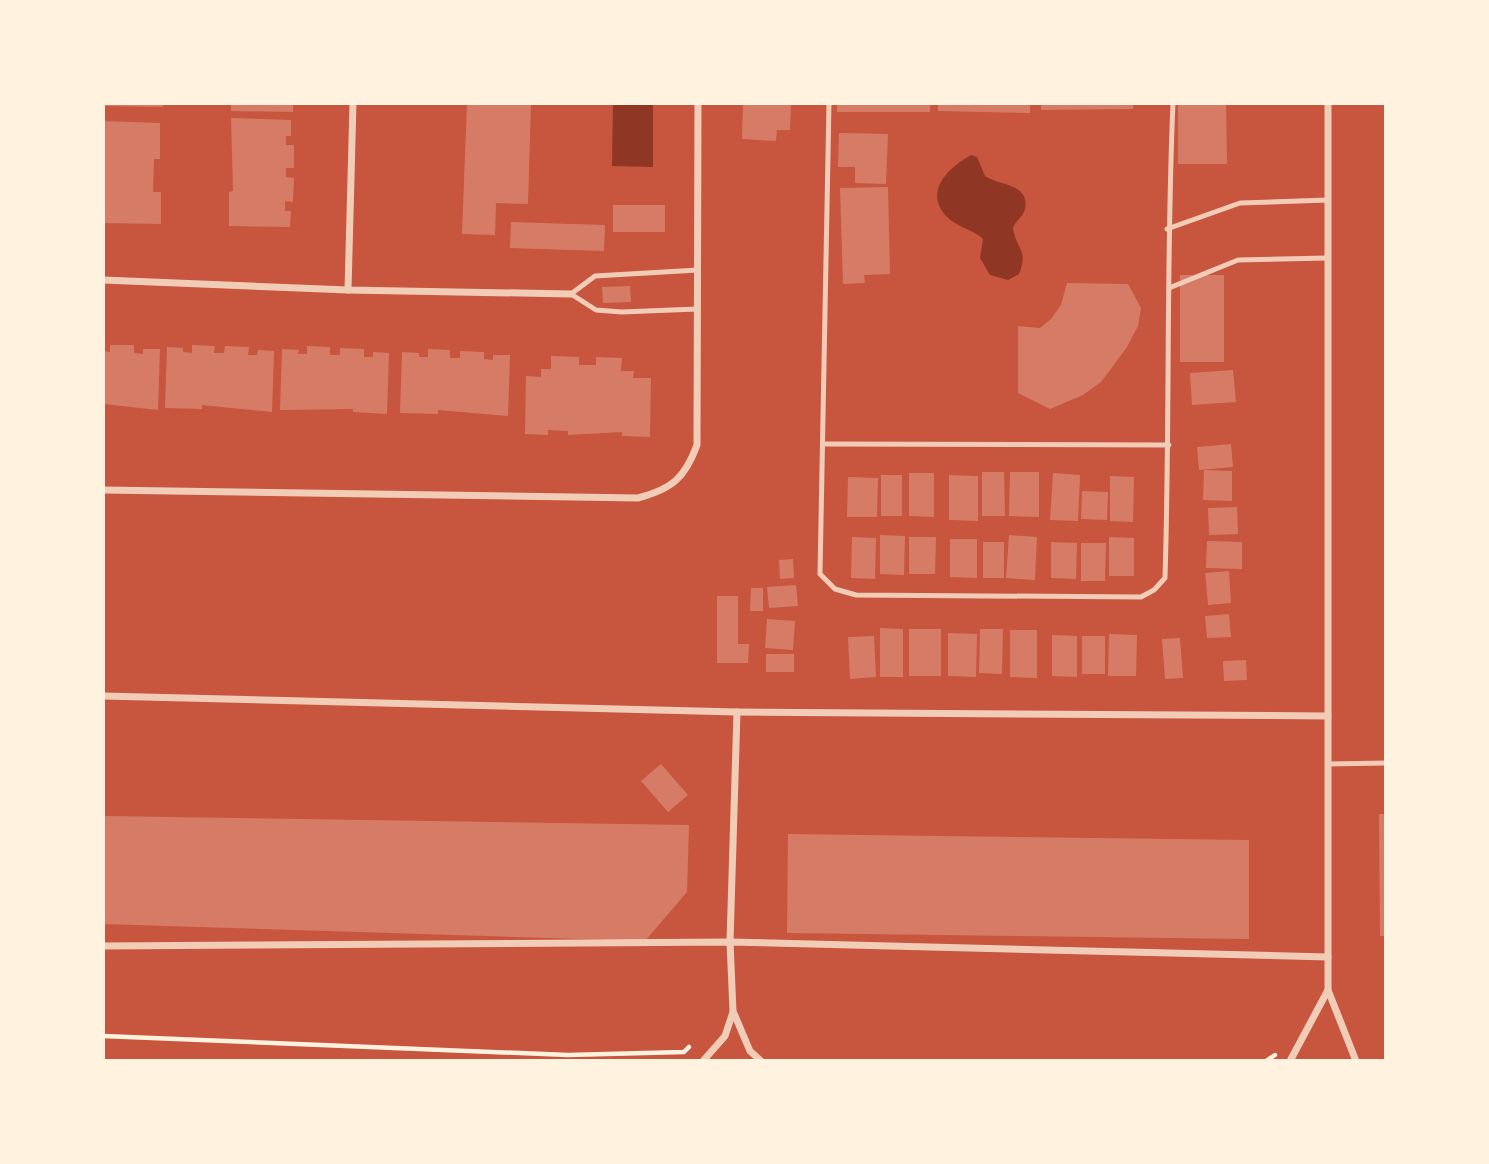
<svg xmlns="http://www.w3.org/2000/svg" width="1489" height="1164" font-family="'Archivo Narrow',sans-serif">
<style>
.water{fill:#8f3625}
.building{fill:#d67c66}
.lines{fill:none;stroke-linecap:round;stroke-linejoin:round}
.path{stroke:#fff3e0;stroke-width:4.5}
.service{stroke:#f1ccb7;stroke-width:5}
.minor{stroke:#f1ccb7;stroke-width:7}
</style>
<rect width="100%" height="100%" fill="#c8553d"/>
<g class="water">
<polygon points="613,103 653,103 653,167 612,166"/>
<path d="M971 155 977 157 985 176C999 186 1030 183 1025 209 1023 217 1015 221 1013 228 1016 250 1029 249 1019 274L1008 280 990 275 980 258 983 239C973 229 956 227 946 216 923 190 950 167 971 155Z"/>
</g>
<g class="building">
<polygon points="103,103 163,103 163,107 103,106"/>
<polygon points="231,103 293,103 293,112 231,111"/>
<polygon points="467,103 531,103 528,204 496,203 495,235 462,234"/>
<polygon points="743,103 791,103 790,130 777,130 776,141 742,139"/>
<rect x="837" y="103" width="93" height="9"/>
<polygon points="938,103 1030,103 1030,113 938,111"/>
<polygon points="1041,103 1133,103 1133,109 1041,110"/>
<polygon points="1178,103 1226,103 1227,164 1178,164"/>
<polygon points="231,118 291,120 291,136 286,136 286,145 294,145 294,168 286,168 286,177 294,178 293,202 285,201 285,211 291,211 290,227 229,226 229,192 233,191"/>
<polygon points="103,121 160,123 160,159 154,159 153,192 161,192 161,224 103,223"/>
<polygon points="839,133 888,134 886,184 855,183 855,167 838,167"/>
<polygon points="888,187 890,274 864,275 865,283 843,284 840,188"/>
<rect x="613" y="205" width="52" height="27"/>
<polygon points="511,222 605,225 604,251 510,248"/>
<rect x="1180" y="275" width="44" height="87"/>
<polygon points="1067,283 1128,284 1141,308 1138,326 1127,347 1101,382 1083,395 1050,409 1018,393 1018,326 1040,328 1051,319 1061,305"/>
<polygon points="630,286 631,302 603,303 602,287"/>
<polygon points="110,345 134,345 134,353 143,354 143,349 160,349 158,410 103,404 103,351 110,352"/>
<polygon points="192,345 215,346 214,353 224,353 225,346 249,347 248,355 257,355 258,350 274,351 272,412 202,405 202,409 165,408 167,347 183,348 183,352 192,353"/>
<polygon points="307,346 330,347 330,355 340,355 340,348 364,349 364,357 373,357 373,352 389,353 387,414 353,412 353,409 280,410 282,349 299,350 298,354 307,354"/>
<polygon points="428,349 450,350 450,358 460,358 460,351 484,352 484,359 493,360 493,355 510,355 508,416 438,410 438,414 400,413 402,352 419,353 419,357 428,357"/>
<polygon points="551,356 579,357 579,365 596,365 596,357 622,358 621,371 634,371 633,378 651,378 650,437 622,436 622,432 568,435 568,431 548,430 548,435 525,434 526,376 541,377 541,369 551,369"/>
<polygon points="1233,370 1236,402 1192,405 1190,373"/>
<polygon points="1231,444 1233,467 1199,470 1197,447"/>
<polygon points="1204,470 1232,471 1232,501 1203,500"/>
<polygon points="982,472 1004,472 1005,516 982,516"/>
<polygon points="1010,472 1039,472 1039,517 1009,516"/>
<polygon points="909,473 934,473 934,517 909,516"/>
<polygon points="1053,473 1080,475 1078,521 1050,520"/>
<rect x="881" y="475" width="21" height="41"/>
<polygon points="949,475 978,476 978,521 949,520"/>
<polygon points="1110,476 1134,477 1133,522 1110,521"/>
<polygon points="848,477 878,478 877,517 847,517"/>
<polygon points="1082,491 1108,492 1107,520 1081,519"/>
<polygon points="1237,507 1238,534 1209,535 1208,508"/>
<polygon points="880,535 905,536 904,575 880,574"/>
<polygon points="1009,535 1037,537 1035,580 1006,578"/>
<polygon points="852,537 876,538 875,579 851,578"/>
<polygon points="909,537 936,537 935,574 909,574"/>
<polygon points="1109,537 1134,538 1134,576 1109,576"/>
<polygon points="950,539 977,539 977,578 950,577"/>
<polygon points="1207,541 1242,542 1242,569 1206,568"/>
<rect x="983" y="542" width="21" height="36"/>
<polygon points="1051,542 1077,543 1076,579 1051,578"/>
<polygon points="1081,543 1106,543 1105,581 1081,581"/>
<polygon points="793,559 794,578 780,579 779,560"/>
<polygon points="1229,571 1231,603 1208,605 1205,573"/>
<polygon points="796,585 798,606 769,608 767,587"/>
<polygon points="751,588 763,588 763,611 750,611"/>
<polygon points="717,596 738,596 738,644 749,644 748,663 717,663"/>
<polygon points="1229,614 1231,637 1207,638 1205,616"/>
<polygon points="767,619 795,621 793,650 765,648"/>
<polygon points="880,628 903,629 903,677 880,677"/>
<rect x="909" y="629" width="32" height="47"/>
<polygon points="980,629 1003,629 1002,674 979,673"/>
<polygon points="1010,630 1037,630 1037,678 1010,677"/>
<polygon points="948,633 977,634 976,677 948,676"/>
<polygon points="1109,634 1137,635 1136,676 1108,676"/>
<polygon points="1052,635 1077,636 1077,677 1052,676"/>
<polygon points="874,636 876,677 850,679 848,637"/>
<rect x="1082" y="636" width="23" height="38"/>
<polygon points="1180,638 1183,678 1165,679 1162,639"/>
<rect x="766" y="654" width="28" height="18"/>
<polygon points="1246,660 1247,680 1224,681 1223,661"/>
<polygon points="661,764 688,795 668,812 641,781"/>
<polygon points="1379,814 1386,814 1386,936 1380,936"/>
<polygon points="103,816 689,825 687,892 645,941 103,924"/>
<polygon points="788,834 1249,840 1249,939 787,933"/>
</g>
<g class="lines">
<g class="path">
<polyline points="103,1036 568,1055 684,1052 689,1047"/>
<polyline points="1266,1061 1275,1055"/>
</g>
<g class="service">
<path d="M829 103 820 574 835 589 856 595 1141 597 1154 590 1165 578C1170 419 1166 261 1173 103"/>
<polyline points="1167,229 1240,203 1328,200"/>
<polyline points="1169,288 1238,260 1327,258"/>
<polyline points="697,309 622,312 596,310 571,294 595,276 698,270"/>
<polyline points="823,444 1169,445"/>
<polyline points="1328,764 1386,763"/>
</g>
<g class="minor">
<polyline points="1328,103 1328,990 1356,1061"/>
<polyline points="103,280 348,290 571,294"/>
<polyline points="348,290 353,103"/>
<path d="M103 490 638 498C672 489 685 478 697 445L698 103"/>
<polyline points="103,696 737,712 1328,716"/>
<polyline points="737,712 730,942 733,1011 750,1051 761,1061"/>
<polyline points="103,946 730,942 1328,957"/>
<polyline points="703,1061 725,1036 733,1012"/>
<polyline points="1290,1061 1328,990"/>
</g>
</g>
<rect width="1489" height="1164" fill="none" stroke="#fff3e0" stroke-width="210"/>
</svg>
